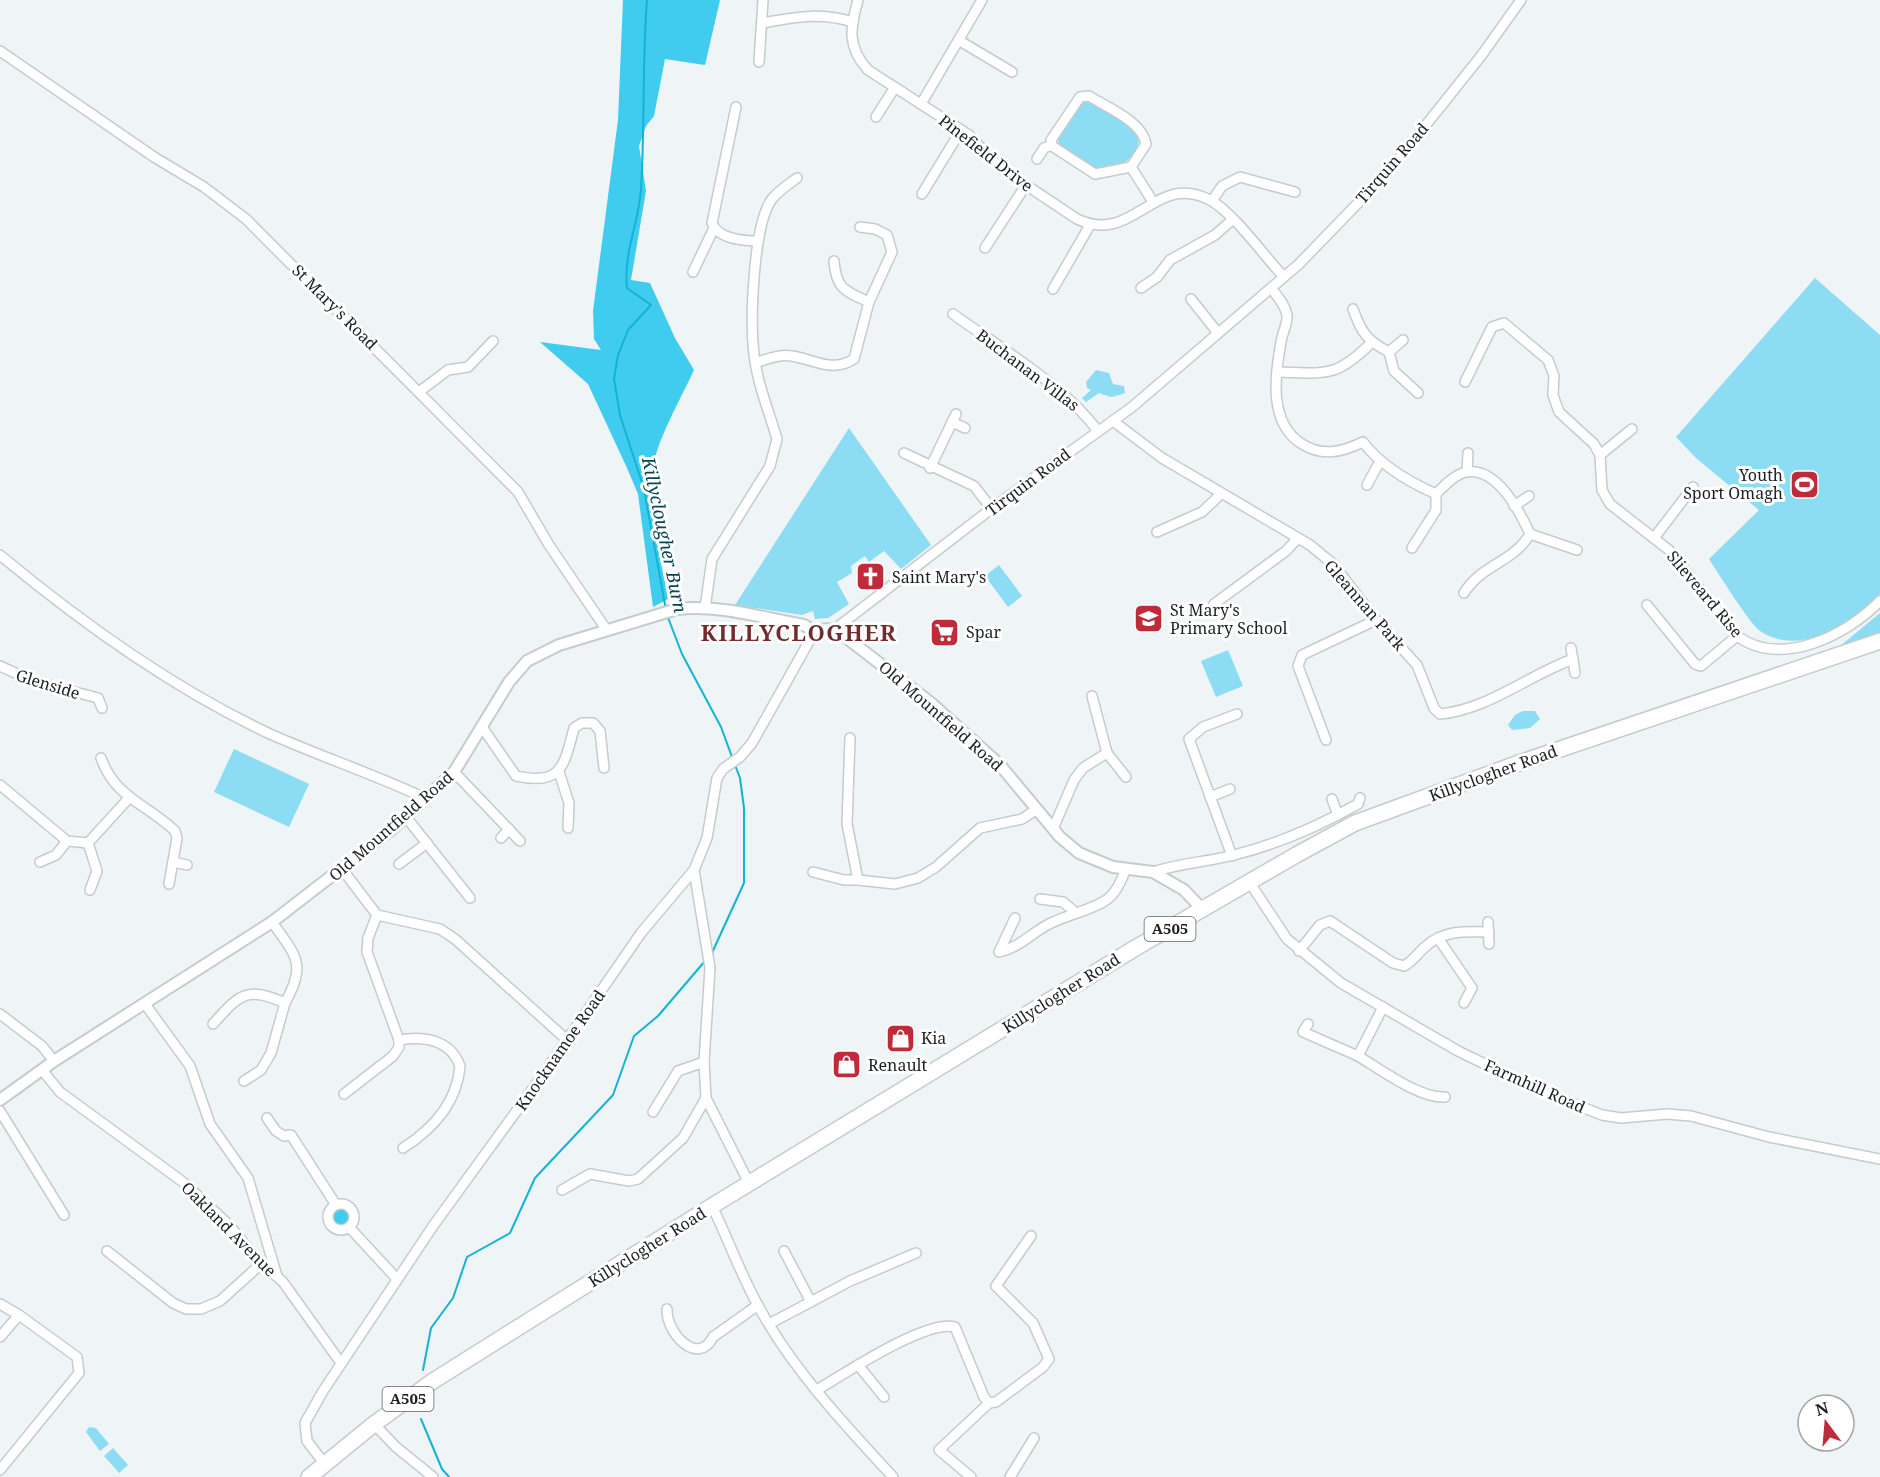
<svg xmlns="http://www.w3.org/2000/svg" width="1880" height="1477" font-family="'Noto Serif',serif">
<style>
.green{fill:#8cdcf3}
.forest{fill:#40ccee}
.lines{fill:none;stroke-linecap:round;stroke-linejoin:round}
.stream{stroke:#13b3d5;stroke-width:2}
.minor-casing{stroke:#c6cbcc;stroke-width:12}
.tertiary-casing{stroke:#c6cbcc;stroke-width:14}
.trunk-casing{stroke:#c6cbcc;stroke-width:18}
.minor{stroke:#fff;stroke-width:9}
.tertiary{stroke:#fff;stroke-width:10}
.trunk{stroke:#fff;stroke-width:15}
.labels{text-anchor:middle;stroke-width:6;stroke-linejoin:round;paint-order:stroke}
.shield{fill:#fff;stroke:#616263;stroke-width:1.5}
.shield-label{font-size:15px;font-weight:bold;fill:#1d1f20}
.street-label{font-size:16px;fill:#1d1f20;stroke:#fff}
.poi-label{font-size:16px;fill:#1d1f20;stroke:#fff;text-anchor:start}
.water-label{font-size:18px;font-style:italic;fill:#084654;stroke:#fff}
.district-label{font-size:22px;font-weight:bold;letter-spacing:1.5px;fill:#732c2d;stroke:#fff}
</style>
<rect width="100%" height="100%" fill="#eff4f6"/>
<g class="green">
<path d="M1088 100 1135 129C1149 149 1121 172 1100 169 1085 167 1072 155 1059 146L1058 139 1081 104Z"/>
<path d="M1815 278 1880 335V594C1851 623 1801 658 1760 631 1750 624 1718 573 1709 559L1759 510 1697 459 1676 437Z"/>
<path d="M1096 370 1109 373 1113 384 1124 386 1125 393C1109 398 1113 398 1099 393L1086 402 1082 398 1091 390 1087 388 1086 382Z"/>
<polygon points="849,428 931,545 901,569 884,551 869,562 865,556 851,566 852,573 837,582 849,604 828,618 815,619 813,611 802,615 735,605"/>
<polygon points="999,565 1022,596 1008,607 985,576"/>
<polygon points="1880,613 1880,635 1521,755 1678,700 1839,647"/>
<polygon points="1228,650 1243,686 1216,697 1201,661"/>
<polygon points="1523,711 1535,711 1540,719 1530,728 1512,730 1508,725 1515,715"/>
<polygon points="234,749 309,784 289,827 214,792"/>
<polygon points="89,1427 96,1428 109,1444 100,1451 86,1432"/>
<polygon points="113,1448 128,1465 119,1473 104,1456"/>
</g>
<g class="forest">
<path d="M623 0H720L705 65 665 59 654 116 646 126 639 146 646 191 631 280 650 283 675 338 694 370C681 399 655 442 652 474 649 514 661 559 668 599L653 607 638 494 627 468 588 384 540 342 601 350 594 339 593 311 618 120Z"/>
<circle cx="341" cy="1217" r="9"/>
</g>
<g class="lines">
<g class="stream">
<path d="M647 0C642 63 645 126 641 189 639 223 623 253 627 288L651 305 628 330 618 355 614 379 620 415 644 489 666 610"/>
<polyline points="667,615 682,654 721,727 732,757"/>
<polyline points="711,955 744,883 744,808 740,778 735,765"/>
<polyline points="423,1370 431,1328 453,1298 467,1257 510,1233 535,1178 613,1095 634,1036 658,1016 705,961"/>
<polyline points="421,1419 442,1469 449,1477"/>
</g>
<defs>
<g id="minor">
<path d="M858 0C850 28 847 47 868 70L969 135 999 167 1077 219C1135 246 1153 171 1210 200 1234 213 1264 256 1284 277"/>
<path d="M762 23C797 17 819 12 853 22"/>
<polyline points="960,41 1012,72"/>
<polyline points="0,51 154,157 204,187 246,219 518,492 549,545 606,629"/>
<polyline points="759,62 763,0"/>
<polyline points="921,104 982,0"/>
<path d="M736 107 712 223C718 239 744 241 758 241"/>
<polyline points="876,117 895,87"/>
<polyline points="1037,159 1044,148 1052,145"/>
<path d="M1131 167 1095 174 1052 146 1051 140 1080 97 1089 96C1108 108 1142 121 1146 144L1131 167 1153 202"/>
<polyline points="922,194 961,130"/>
<polyline points="1212,201 1222,186 1240,177 1295,192"/>
<polyline points="985,248 1026,185"/>
<path d="M834 261C836 289 845 291 869 302"/>
<polyline points="693,272 714,228"/>
<polyline points="1141,288 1157,277 1170,260 1215,235 1232,220"/>
<path d="M1271 288C1277 296 1285 304 1287 315 1288 324 1282 333 1281 342 1275 375 1268 423 1302 444 1323 457 1342 452 1363 442 1381 466 1409 482 1436 494V510L1412 548"/>
<polyline points="1053,289 1090,225"/>
<polyline points="1191,299 1218,333"/>
<path d="M1353 309C1361 332 1367 341 1389 352L1394 371 1418 393"/>
<path d="M953 314C1001 349 1063 384 1098 431"/>
<polyline points="1389,352 1403,340"/>
<path d="M756 363C766 359 780 354 792 356 816 360 832 373 854 359L869 302 892 252 887 235 875 229 860 227"/>
<path d="M1277 372C1325 373 1335 379 1371 343"/>
<path d="M1465 382 1492 327 1504 323 1548 360 1554 376 1553 395 1559 412 1594 444 1600 455 1602 490 1610 504 1669 550 1737 636C1781 668 1846 636 1880 601"/>
<polyline points="420,391 448,370 468,367 493,341"/>
<path d="M1113 421 1162 458 1310 545 1333 564 1376 620 1417 665 1434 708 1440 714C1487 710 1529 675 1573 659"/>
<polyline points="952,422 965,428"/>
<polyline points="904,453 974,486 992,509"/>
<polyline points="1600,455 1632,429"/>
<polyline points="930,468 956,414"/>
<polyline points="1467,472 1468,453"/>
<polyline points="1367,485 1380,461"/>
<path d="M1436 494C1444 486 1454 475 1466 472 1497 467 1520 512 1530 534L1577 550"/>
<polyline points="1514,506 1529,496"/>
<polyline points="1157,532 1202,512 1221,494"/>
<polyline points="1654,538 1693,487"/>
<path d="M0 555C83 624 172 688 270 734 322 757 376 775 427 799"/>
<path d="M1464 593C1482 564 1513 563 1530 534"/>
<polyline points="1214,604 1286,551 1297,539"/>
<polyline points="1647,605 1695,664 1701,666 1737,636"/>
<path d="M705 608 712 559 770 466 777 439C769 411 757 383 754 354 750 321 753 224 772 199 778 191 789 184 797 178"/>
<polyline points="835,629 995,506 1132,407 1299,264 1390,170 1481,56 1521,0"/>
<polyline points="1571,648 1575,673"/>
<polyline points="0,666 33,681 98,698 102,708"/>
<polyline points="1092,696 1107,753 1126,777"/>
<path d="M482 727 516 776C562 786 564 766 574 728L582 723H593L600 731 604 768"/>
<polyline points="850,738 847,824 858,880 895,884 918,878 936,867 980,828 1022,819 1037,809"/>
<polyline points="1326,740 1298,666 1302,655 1376,620"/>
<path d="M101 758C115 798 147 804 175 831L177 838 169 884"/>
<polyline points="454,772 520,841"/>
<polyline points="559,772 569,803 568,828"/>
<polyline points="0,785 67,841 88,843 129,798"/>
<polyline points="1210,797 1230,789"/>
<polyline points="1332,799 1338,815"/>
<polyline points="406,817 470,898"/>
<polyline points="1053,829 1074,780 1083,768 1107,753"/>
<polyline points="501,838 509,829"/>
<polyline points="88,843 97,871 90,890"/>
<polyline points="1232,856 1189,739 1203,727 1237,714"/>
<polyline points="40,862 56,855 67,841"/>
<polyline points="173,862 187,865"/>
<polyline points="399,864 427,843"/>
<polyline points="342,869 377,915 368,938 367,952 399,1040 399,1047 393,1056 344,1094"/>
<polyline points="694,870 710,968 704,1062 706,1098 750,1185"/>
<polyline points="813,872 844,880 858,880"/>
<path d="M1153 872C1180 863 1207 862 1234 855 1278 844 1319 826 1358 804L1360 798"/>
<polyline points="1250,883 1287,939 1341,983 1458,1051 1536,1089 1602,1115 1621,1118 1667,1114 1691,1116 1769,1137 1880,1159"/>
<polyline points="1040,899 1063,902 1076,913"/>
<polyline points="377,915 440,929 455,939 567,1040"/>
<path d="M1015 918 999 952C1021 947 1032 932 1051 923 1068 915 1087 911 1103 902 1116 895 1121 881 1126 869"/>
<polyline points="1488,922 1489,944"/>
<polyline points="1438,938 1472,988 1464,1003"/>
<path d="M1299 951 1320 925 1330 921 1393 963 1404 966C1413 961 1418 953 1425 947 1443 930 1466 931 1489 932"/>
<polyline points="145,1004 190,1066 210,1124 248,1178 277,1276"/>
<path d="M1383 1007 1358 1056C1380 1069 1420 1099 1445 1097"/>
<polyline points="0,1014 42,1046 54,1061"/>
<path d="M213 1024C240 994 246 986 285 1003 307 964 296 956 272 922"/>
<polyline points="1308,1024 1303,1032 1358,1056"/>
<path d="M399 1040C423 1036 450 1039 460 1066 457 1103 433 1129 403 1148"/>
<polyline points="42,1070 60,1092 183,1182 230,1226 254,1256 283,1282 341,1363"/>
<polyline points="244,1081 261,1070 271,1053 285,1003"/>
<polyline points="0,1111 64,1215"/>
<polyline points="653,1112 678,1071 704,1062"/>
<polyline points="267,1118 276,1131 284,1136 291,1135 336,1205"/>
<polyline points="562,1190 590,1174 629,1181 638,1179 683,1138 706,1098"/>
<circle cx="341" cy="1217" r="13"/>
<path d="M712 1206C729 1241 742 1278 761 1311 795 1372 846 1426 893 1477"/>
<polyline points="349,1227 397,1279"/>
<polyline points="107,1251 173,1303 186,1309 201,1309 220,1301 262,1263"/>
<polyline points="784,1251 811,1302"/>
<polyline points="0,1304 19,1315"/>
<path d="M667 1309C666 1333 698 1367 713 1337L758 1305"/>
<polyline points="769,1324 850,1281 916,1253"/>
<polyline points="0,1337 19,1315 77,1357 79,1373 0,1470"/>
<polyline points="858,1365 884,1397"/>
<path d="M817 1390C844 1374 926 1319 955 1327L984 1397 989 1403 996 1402 1043 1367 1049 1359 1033 1323 996 1286 1031 1236"/>
<polyline points="374,1424 396,1447 433,1477"/>
<polyline points="324,1463 307,1441 305,1423 323,1391 433,1226 547,1069 641,933 694,870 707,838 717,778 723,769 740,757 752,743 811,638 812,630"/>
<polyline points="971,1477 939,1450 989,1403"/>
<polyline points="1010,1477 1034,1438"/>
</g>
<path id="tertiary" d="M0 1100 54 1061 272 922 391 830 454 772 509 682 527 661 559 645 677 609C719 604 763 618 804 625L812 630 835 629 931 703 1000 765 1060 837 1079 853 1113 867 1153 872 1184 890 1203 910"/>
<polyline id="trunk" points="309,1477 374,1424 433,1381 712,1206 1137,947 1296,855 1355,823 1519,763 1880,641"/>
</defs>
<use href="#minor" class="minor-casing"/>
<use href="#tertiary" class="tertiary-casing"/>
<use href="#trunk" class="trunk-casing"/>
<use href="#minor" class="minor"/>
<use href="#tertiary" class="tertiary"/>
<use href="#trunk" class="trunk"/>
</g>
<defs>
<symbol id="stadium-square" viewBox="-11 -11 22 22"><rect x="-9" y="-9" width="18" height="18" rx="4" fill="#bd2c38" stroke="#fff"/><path d="M0-5a6.5 5 0 1 0 0 10a6.5 5 0 1 0 0-10ZM-3.5-1.8h7v3.6h-7Z" fill="#fff"/></symbol>
<symbol id="church-square" viewBox="-11 -11 22 22"><rect x="-9" y="-9" width="18" height="18" rx="4" fill="#bd2c38" stroke="#fff"/><path d="M-1.2-6h2.4v3.5h3.3v2.4h-3.3V6h-2.4V-.1h-3.3v-2.4h3.3Z" fill="#fff"/></symbol>
<symbol id="school-square" viewBox="-11 -11 22 22"><rect x="-9" y="-9" width="18" height="18" rx="4" fill="#bd2c38" stroke="#fff"/><path d="M0-5L7-2L0 1L-7-2ZM-4 1L0 2.5L4 1V4Q0 6-4 4Z" fill="#fff"/></symbol>
<symbol id="supermarket-square" viewBox="-11 -11 22 22"><rect x="-9" y="-9" width="18" height="18" rx="4" fill="#bd2c38" stroke="#fff"/><path d="M-6-5.5h2.5l.6 2H6L4.5 2H-2.5L-4.4-4H-6ZM-1.5 3.2a1.3 1.3 0 1 0 .1 0ZM3 3.2a1.3 1.3 0 1 0 .1 0Z" fill="#fff"/></symbol>
<symbol id="shop-square" viewBox="-11 -11 22 22"><rect x="-9" y="-9" width="18" height="18" rx="4" fill="#bd2c38" stroke="#fff"/><path d="M-5-2.5h2.3a2.7 3.5 0 0 1 5.4 0H5L5.5 6h-11ZM-1.5-2.5h3a1.5 2.3 0 0 0-3 0Z" fill="#fff"/></symbol>
</defs>
<g fill-rule="evenodd">
<use href="#stadium-square" x="1788" y="468" width="33" height="33"/>
<use href="#church-square" x="854" y="560" width="33" height="33"/>
<use href="#school-square" x="1132" y="602" width="33" height="33"/>
<use href="#supermarket-square" x="928" y="616" width="33" height="33"/>
<use href="#shop-square" x="884" y="1022" width="33" height="33"/>
<use href="#shop-square" x="830" y="1048" width="33" height="33"/>
</g>
<g class="labels">
<g class="shield">
<rect x="1144.5" y="917" width="51" height="24" rx="4.5"/>
<rect x="382.5" y="1387" width="51" height="24" rx="4.5"/>
</g>
<g class="shield-label">
<text x="1170" y="934">A505</text>
<text x="408" y="1404">A505</text>
</g>
<g class="street-label">
<text transform="translate(986 153) rotate(38)" y="6">Pinefield Drive</text>
<text transform="translate(1392 163) rotate(-49)" y="6">Tirquin Road</text>
<text transform="translate(335 307) rotate(45)" y="6">St Mary's Road</text>
<text transform="translate(1028 370) rotate(37)" y="6">Buchanan Villas</text>
<text transform="translate(1028 482) rotate(-37)" y="6">Tirquin Road</text>
<text transform="translate(1705 594) rotate(50)" y="6">Slieveard Rise</text>
<text transform="translate(1365 605) rotate(49)" y="6">Gleannan Park</text>
<text transform="translate(48 684) rotate(17)" y="6">Glenside</text>
<text transform="translate(941 716) rotate(41)" y="6">Old Mountfield Road</text>
<text transform="translate(1493 773) rotate(-20)" y="6">Killyclogher Road</text>
<text transform="translate(391 826) rotate(-41)" y="6">Old Mountfield Road</text>
<text transform="translate(1061 993) rotate(-32)" y="6">Killyclogher Road</text>
<text transform="translate(560 1050) rotate(-55)" y="6">Knocknamoe Road</text>
<text transform="translate(1535 1086) rotate(24)" y="6">Farmhill Road</text>
<text transform="translate(229 1229) rotate(45)" y="6">Oakland Avenue</text>
<text transform="translate(647 1247) rotate(-32)" y="6">Killyclogher Road</text>
</g>
<g class="poi-label">
<text x="1783" y="481" text-anchor="end">Youth<tspan x="1783" dy="18">Sport Omagh</tspan></text>
<text x="892" y="583">Saint Mary's</text>
<text x="1170" y="616">St Mary's<tspan x="1170" dy="18">Primary School</tspan></text>
<text x="966" y="638">Spar</text>
<text x="921" y="1044">Kia</text>
<text x="868" y="1071">Renault</text>
</g>
<g class="water-label">
<text transform="translate(664 535) rotate(78)" y="6">Killyclougher Burn</text>
</g>
<g class="district-label">
<text x="799" y="641">KILLYCLOGHER</text>
</g>
</g>
<g transform="translate(1826 1423) rotate(344)"><circle r="28" fill="#ffffff" stroke="#a5a5a6" stroke-width="1.5"/>
<path d="M0-4.5L10 22L0 15L-10 22Z" fill="#bd2c38"/>
<text y="-9" font-size="16" font-weight="bold" text-anchor="middle" fill="#1d1f20">N</text>
</g>
</svg>
